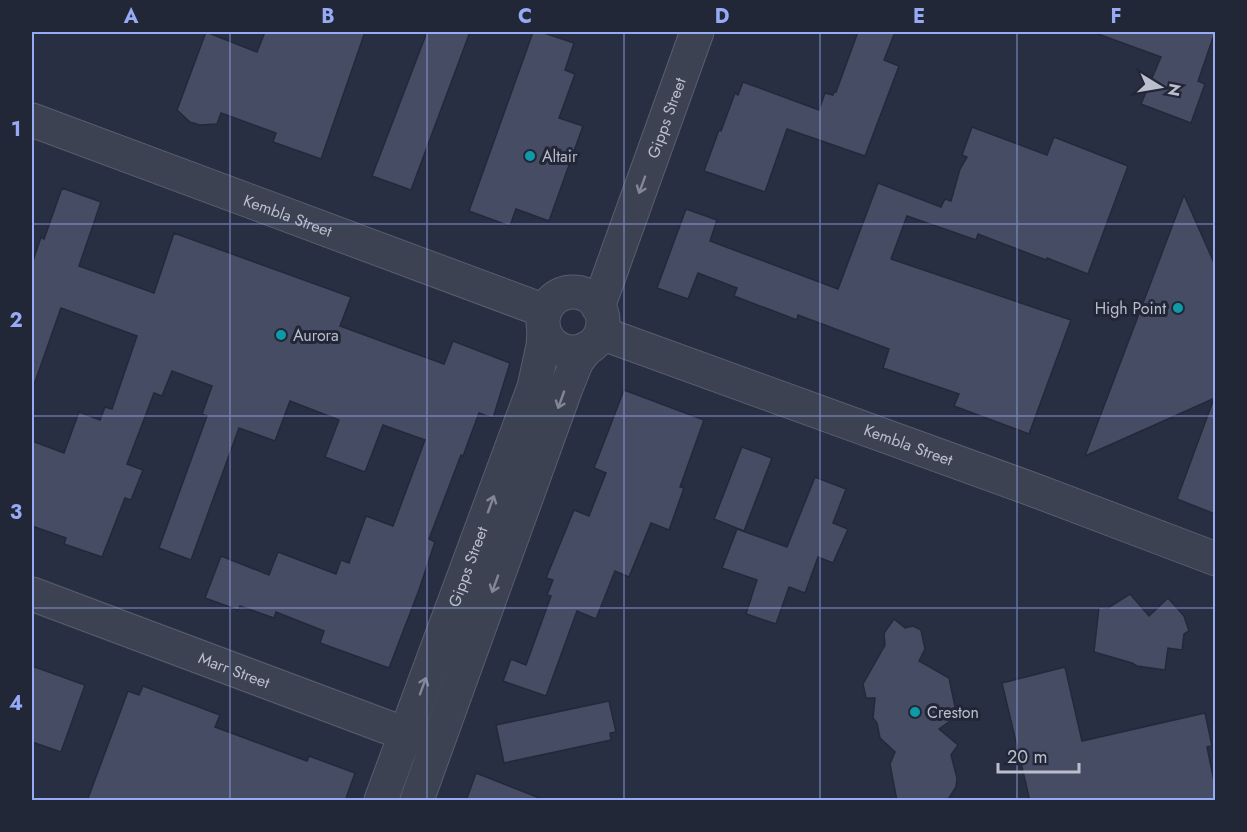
<svg xmlns="http://www.w3.org/2000/svg" width="1247" height="832" font-family="Jost,sans-serif">
<style>
.building{fill:#464c63;stroke:#24293a;stroke-width:1.5}
.lines{fill:none;stroke-linecap:round;stroke-linejoin:round}
.minor-casing{stroke:#595d6d;stroke-width:35}
.tertiary-casing{stroke:#595d6d;stroke-width:35}
.minor{stroke:#3d4253;stroke-width:33}
.tertiary{stroke:#3d4253;stroke-width:33}
.oneway{stroke:#828696}
.grid{fill:none;stroke:#97aaf5;stroke-width:1.5;stroke-opacity:0.55}
.culture-dot{fill:#0f9aa8;stroke:#222738;stroke-width:2}
.labels{text-anchor:middle;stroke-width:6;stroke-linejoin:round;paint-order:stroke}
.street-label{font-size:16px;fill:#bbbecc;stroke:#222738}
.poi-label{font-size:16px;fill:#bbbecc;stroke:#222738;text-anchor:start}
.neatline{fill:none;stroke:#97aaf5;stroke-width:2}
.grid-label{font-size:20px;text-anchor:middle;font-weight:bold;fill:#97aaf5}
</style>
<rect width="100%" height="100%" fill="#292f43"/>
<g class="building">
<polygon points="206,32 257,52 265,32 365,32 321,159 273,142 276,133 221,113 217,124 200,125 190,122 177,110"/>
<polygon points="427,32 470,32 411,190 372,176"/>
<polygon points="533,32 541,32 574,43 565,70 575,74 559,118 583,126 549,221 516,209 510,226 469,211"/>
<polygon points="858,32 895,32 884,60 899,66 865,156 787,129 765,192 704,171 719,130 721,131 735,93 738,95 743,82 819,110 825,93 833,95 834,92 836,92"/>
<polygon points="1098,32 1215,32 1198,81 1205,84 1191,123 1141,104 1161,57 1098,34"/>
<polygon points="972,127 1047,155 1054,137 1128,166 1088,274 1047,258 1046,260 978,234 976,240 907,216 891,259 1071,320 1029,434 954,406 959,394 883,368 889,349 798,315 797,320 734,296 737,288 698,273 688,299 657,288 686,209 717,220 710,241 838,289 878,183 941,207 945,199 951,201 960,169 967,157 962,155"/>
<polygon points="62,188 101,202 79,266 154,293 174,233 351,297 340,326 444,364 453,341 510,363 493,418 479,413 463,456 461,455 429,539 435,542 419,590 389,668 320,643 324,631 276,612 274,618 240,606 238,610 205,598 221,556 269,575 278,552 336,574 341,560 349,563 366,516 393,526 425,440 383,425 365,472 325,457 339,420 290,401 275,441 239,428 191,560 159,548 207,416 202,414 212,386 172,371 162,396 154,393 127,464 143,470 131,500 125,498 102,557 64,544 66,538 32,526 32,441 64,453 79,412 100,420 105,407 112,409 137,336 61,308 35,382 32,382 32,264 41,237 44,239"/>
<polygon points="1184,195 1215,265 1215,398 1085,456"/>
<polygon points="624,390 704,420 680,487 684,488 669,530 651,523 629,577 615,571 596,619 577,611 546,696 503,681 511,659 526,665 551,596 547,595 553,580 546,578 574,510 589,516 606,473 594,468"/>
<polygon points="1213,401 1215,401 1215,514 1177,499"/>
<polygon points="742,447 772,458 744,531 714,519"/>
<polygon points="815,477 846,489 833,523 848,529 833,563 818,557 805,593 789,587 776,624 746,614 757,580 722,568 737,529 787,547"/>
<polygon points="1130,594 1149,616 1168,598 1184,616 1189,631 1184,634 1182,650 1168,648 1165,670 1137,666 1132,663 1094,652 1099,607 1108,608"/>
<polygon points="894,619 905,628 913,626 921,630 925,649 919,661 949,678 957,716 939,729 958,745 951,755 957,778 956,787 949,798 941,801 897,801 890,764 895,752 880,738 877,723 873,718 875,698 866,698 863,684 885,645 884,633"/>
<polygon points="32,666 85,685 61,752 32,742"/>
<polygon points="1065,667 1082,741 1205,713 1212,746 1207,747 1215,786 1215,801 1030,801 1002,683"/>
<polygon points="143,686 220,715 215,727 307,761 309,756 355,773 345,801 87,801 128,691 139,695"/>
<polygon points="609,701 616,732 610,733 611,740 504,763 496,725"/>
<polygon points="476,773 542,799 542,801 466,801"/>
</g>
<g class="lines">
<defs>
<g id="minor">
<path id="s1" d="M598 307 697 32"/>
<path id="s2" d="M32 594 424 741"/>
<path id="s3" d="M381 800 534 387 543 346 544 331"/>
<polyline points="417,800 566,388 577,361 587,348"/>
</g>
<g id="tertiary">
<path id="s4" d="M32 120 545 311"/>
<circle cx="573" cy="322" r="30"/>
<path id="s5" d="M601 333 1034 490 1216 559"/>
</g>
</defs>
<use href="#minor" class="minor-casing"/>
<use href="#tertiary" class="tertiary-casing"/>
<use href="#minor" class="minor"/>
<use href="#tertiary" class="tertiary"/>
</g>
<defs><path id="oneway-shaft" d="M-6 0H5M1.5-3L5.5 0L1.5 3" fill="none" stroke-width="1.6" stroke-linecap="round" stroke-linejoin="round" transform="scale(1.5)"/></defs>
<g class="oneway">
<use href="#oneway-shaft" transform="translate(642 185) rotate(110)"/>
<use href="#oneway-shaft" transform="translate(561 400) rotate(110)"/>
<use href="#oneway-shaft" transform="translate(491 504) rotate(-70)"/>
<use href="#oneway-shaft" transform="translate(495 584) rotate(110)"/>
<use href="#oneway-shaft" transform="translate(423 686) rotate(-70)"/>
</g>
<path class="grid" d="M230 32V800M427 32V800M624 32V800M820 32V800M1017 32V800M32 224H1216M32 416H1216M32 608H1216"/>
<g class="culture-dot">
<circle cx="530" cy="156" r="6"/>
<circle cx="1178" cy="308" r="6"/>
<circle cx="281" cy="335" r="6"/>
<circle cx="915" cy="712" r="6"/>
</g>
<g class="labels">
<g class="street-label">
<text dy="6" stroke="none"><textPath href="#s1" startOffset="201">Gipps Street</textPath></text>
<text dy="6" stroke="none"><textPath href="#s4" startOffset="273">Kembla Street</textPath></text>
<text dy="6" stroke="none"><textPath href="#s5" startOffset="327">Kembla Street</textPath></text>
<text dy="6" stroke="none"><textPath href="#s3" startOffset="249">Gipps Street</textPath></text>
<text dy="6" stroke="none"><textPath href="#s2" startOffset="216">Marr Street</textPath></text>
</g>
<g class="poi-label">
<text x="542" y="162">Altair</text>
<text x="1166" y="314" text-anchor="end">High Point</text>
<text x="293" y="341">Aurora</text>
<text x="927" y="718">Creston</text>
</g>
</g>
<rect width="1247" height="832" fill="none" stroke="#222738" stroke-width="66"/>
<g transform="translate(1160 87) rotate(101)" stroke="#222738" stroke-width="4.5" paint-order="stroke">
<path d="M0-4.5L10 22L0 15L-10 22Z" fill="#bbbecc"/>
<text y="-9" font-size="16" font-weight="bold" text-anchor="middle" fill="#bbbecc">N</text>
</g>
<path d="M998 763v9h81v-9" fill="none" stroke="#bbbecc" stroke-width="3"/>
<text x="1007" y="763" font-size="18" fill="#bbbecc" stroke="#222738" stroke-width="4.5" paint-order="stroke">20 m</text>
<rect x="33" y="33" width="1181" height="766" class="neatline"/>
<g class="grid-label">
<text x="131" y="23">A</text>
<text x="328" y="23">B</text>
<text x="525" y="23">C</text>
<text x="722" y="23">D</text>
<text x="919" y="23">E</text>
<text x="1116" y="23">F</text>
<text x="16" y="136">1</text>
<text x="16" y="327">2</text>
<text x="16" y="519">3</text>
<text x="16" y="710">4</text>
</g>
</svg>
